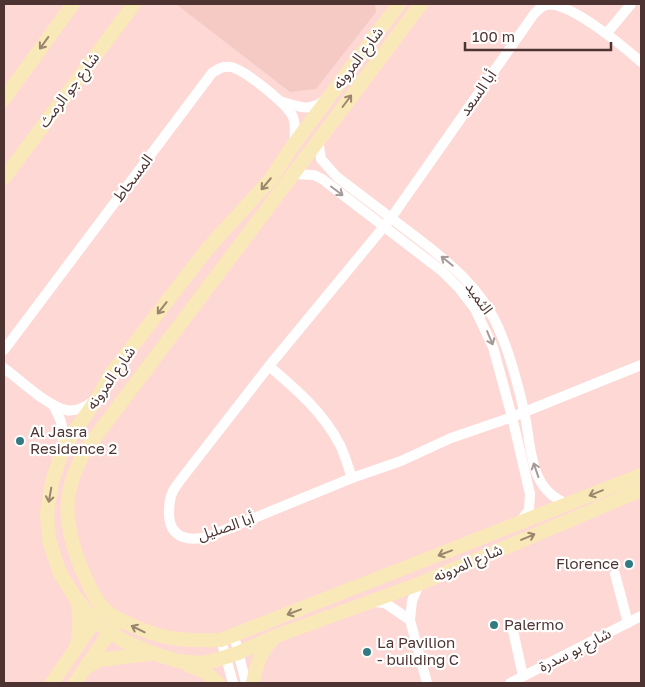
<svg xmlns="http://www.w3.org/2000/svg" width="645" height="687" font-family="'Golos Text','Noto Sans Arabic',sans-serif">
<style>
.built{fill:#f5cac5}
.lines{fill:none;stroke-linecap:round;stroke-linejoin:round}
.street{stroke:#fff;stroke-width:10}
.secondary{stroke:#fae9b8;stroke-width:14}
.oneway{stroke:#9b856e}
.oneway2{stroke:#a69a98}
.poi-dot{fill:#337b83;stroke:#fff;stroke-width:2}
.labels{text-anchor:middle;stroke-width:4.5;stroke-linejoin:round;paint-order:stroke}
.street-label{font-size:15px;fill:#4d3432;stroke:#fff}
.poi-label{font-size:15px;fill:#4d3432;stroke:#fff;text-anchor:start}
</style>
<rect width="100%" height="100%" fill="#fed8d4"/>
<polygon class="built" points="176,4 375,4 376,12 316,89 290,92"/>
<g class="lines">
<g class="street">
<polyline points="607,33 631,4"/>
<path d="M641 62C624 47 568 0 546 5 541 6 537 11 534 14L391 218 269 366 182 478C179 482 175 487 173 491 169 499 169 507 169 515 170 539 190 542 210 536L352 478 401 461 451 438 512 417 641 365"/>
<path d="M283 102C300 107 309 112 325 100"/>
<path d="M318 140 321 159 337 177C362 196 387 215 412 234 449 262 484 290 501 334 511 358 518 385 524 411 532 445 527 489 568 504"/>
<polyline points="294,174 314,175 322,179 442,271 459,288 475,309 493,347 512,417 530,494 529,510 520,522"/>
<path d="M4 350 212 73C218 69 222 66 230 67 243 68 288 105 293 117 296 126 295 135 294 144"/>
<path d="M269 366C297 390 323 412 340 445 345 455 348 467 352 478"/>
<path d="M4 368C20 380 47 406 66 410 76 412 85 407 92 402"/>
<path d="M53 405C61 419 65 430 63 446"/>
<polyline points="615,574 628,623"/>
<polyline points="419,584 412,601 410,620 427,683"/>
<polyline points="374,602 385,603 410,620"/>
<polyline points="512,626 523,676"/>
<polyline points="234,636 246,683"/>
<polyline points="221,640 233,683"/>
<polyline points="510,683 641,616"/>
</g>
<g class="secondary">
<polyline points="399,4 294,144 270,180 208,248 111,374 97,399 63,448 52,482 47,513 49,540 60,573 73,594 88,614 95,621 122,640 152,653 178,661 200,663 213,661 238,653 276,636 419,584 641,490"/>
<path d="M421 4 87 448C61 492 63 521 81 568 86 579 94 599 103 608 109 615 120 620 129 624 162 640 184 641 221 640L641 475"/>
<polyline points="4,99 73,4"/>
<polyline points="4,178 134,4"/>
<path d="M77 602C81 616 80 630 77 645"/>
<polyline points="188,665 205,672 218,683"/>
<polyline points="87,667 99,660 148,654"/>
<polyline points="52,683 100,613"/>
<polyline points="75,683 115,624"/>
<path d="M253 683C256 667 260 651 273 639"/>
</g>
</g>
<defs><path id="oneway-shaft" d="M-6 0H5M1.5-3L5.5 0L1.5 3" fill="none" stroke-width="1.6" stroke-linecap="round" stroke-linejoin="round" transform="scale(1.25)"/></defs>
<g class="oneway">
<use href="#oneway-shaft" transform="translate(44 43) rotate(126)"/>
<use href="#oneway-shaft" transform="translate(347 101) rotate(-53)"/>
<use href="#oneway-shaft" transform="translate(266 184) rotate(130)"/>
<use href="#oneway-shaft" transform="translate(162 308) rotate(128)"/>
<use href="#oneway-shaft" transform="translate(596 493) rotate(158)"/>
<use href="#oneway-shaft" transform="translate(50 495) rotate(100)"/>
<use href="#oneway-shaft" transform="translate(528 537) rotate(-23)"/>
<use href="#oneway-shaft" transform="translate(445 553) rotate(159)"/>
<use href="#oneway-shaft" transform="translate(294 612) rotate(159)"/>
<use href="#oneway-shaft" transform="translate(138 629) rotate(-154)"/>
</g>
<g class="oneway2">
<use href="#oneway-shaft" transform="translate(337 191) rotate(37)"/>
<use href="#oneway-shaft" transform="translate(447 261) rotate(-141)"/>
<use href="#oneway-shaft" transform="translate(490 338) rotate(67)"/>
<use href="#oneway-shaft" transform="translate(536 470) rotate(-109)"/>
</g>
<g class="poi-dot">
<circle cx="20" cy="441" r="5"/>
<circle cx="629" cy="564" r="5"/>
<circle cx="494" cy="625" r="5"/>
<circle cx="367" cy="652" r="5"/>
</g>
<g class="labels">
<g class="street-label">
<text transform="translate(358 58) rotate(-53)" y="5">شارع المرونه</text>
<text transform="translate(69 90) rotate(-53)" y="5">شارع جو الرمث</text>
<text transform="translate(478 93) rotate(-55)" y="5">أبا السعد</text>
<text transform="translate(133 178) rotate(-53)" y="5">المسحاط</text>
<text transform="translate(479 298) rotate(55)" y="5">الثميد</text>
<text transform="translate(111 378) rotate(-55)" y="5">شارع المرونه</text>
<text transform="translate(226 527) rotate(-18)" y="5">أبا الصليل</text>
<text transform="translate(468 563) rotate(-23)" y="5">شارع المرونه</text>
<text transform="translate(575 650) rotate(-27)" y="5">شارع بو سدرة</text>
</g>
<g class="poi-label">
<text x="30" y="437">Al Jasra<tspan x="30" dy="17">Residence 2</tspan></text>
<text x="619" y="569" text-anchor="end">Florence</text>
<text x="504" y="630">Palermo</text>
<text x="377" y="648">La Pavilion<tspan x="377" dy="17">- building C</tspan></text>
</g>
</g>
<rect width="645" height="687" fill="none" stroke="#4d3432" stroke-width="10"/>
<path d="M465 42v8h146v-8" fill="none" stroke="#4d3432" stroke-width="2.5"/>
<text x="472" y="42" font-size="15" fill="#4d3432" stroke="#ffffff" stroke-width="4" paint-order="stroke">100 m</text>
</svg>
